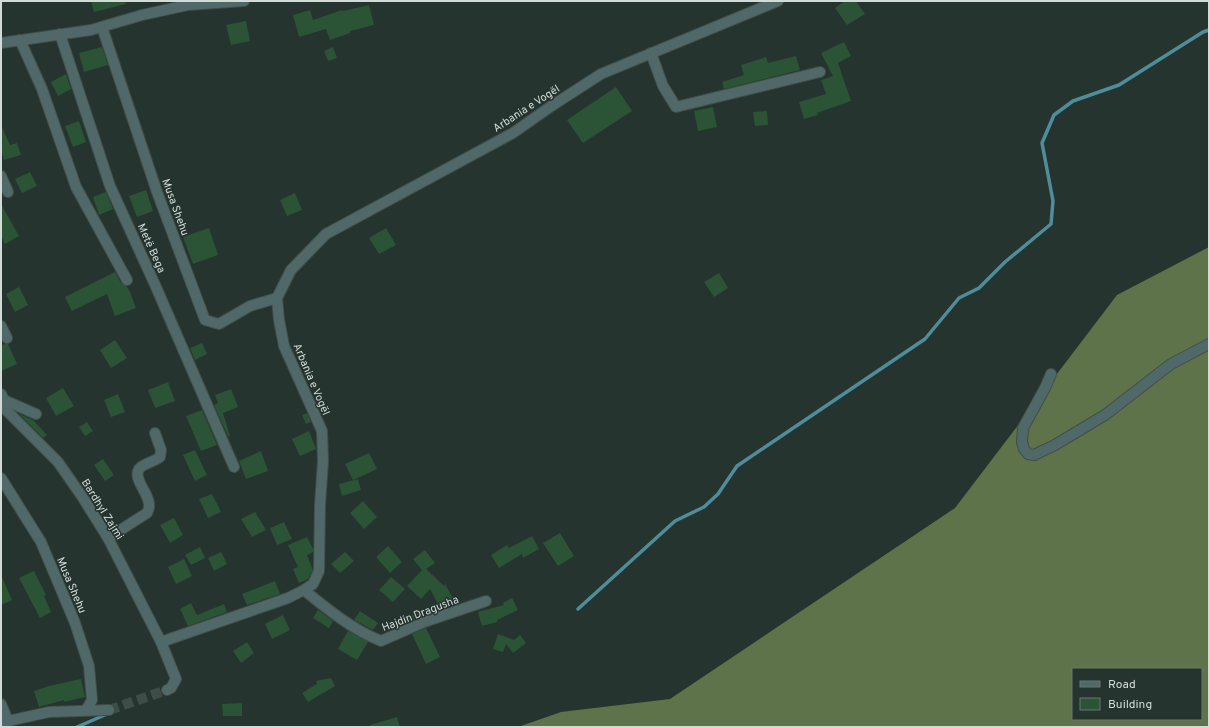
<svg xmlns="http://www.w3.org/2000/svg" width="1210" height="728" font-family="Overpass,sans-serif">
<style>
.forest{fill:#5e7349;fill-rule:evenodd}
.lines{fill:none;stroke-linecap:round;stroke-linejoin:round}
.stream{stroke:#4f8d9b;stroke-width:3.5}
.building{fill:#2b5335}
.minor-tunnel{stroke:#3f4d48;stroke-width:10;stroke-dasharray:10 5;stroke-linecap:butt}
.minor-casing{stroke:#414f4a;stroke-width:12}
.tertiary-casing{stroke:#414f4a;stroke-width:12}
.minor{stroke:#506968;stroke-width:10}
.tertiary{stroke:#506968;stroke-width:10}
.labels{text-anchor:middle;stroke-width:3;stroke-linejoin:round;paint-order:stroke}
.street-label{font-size:11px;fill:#d2dbd8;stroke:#25342f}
</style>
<rect width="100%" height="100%" fill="#25342f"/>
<path class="forest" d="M1209 247V727H518L561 712 670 699 955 508 1117 295ZM1073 669H1201V719H1073Z"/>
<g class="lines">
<g class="stream">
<polyline points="578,609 675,521 704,507 718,494 737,466 925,339 959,298 979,288 1005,262 1051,224 1053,201 1042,143 1054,115 1073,101 1119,85 1203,32 1209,30"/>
<polyline points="77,727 107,714"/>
</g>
</g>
<g class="building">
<polygon points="91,1 125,1 126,4 94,12"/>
<polygon points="845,1 856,1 865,14 847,25 835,8"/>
<polygon points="369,5 374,25 350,31 350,33 330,40 326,29 299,37 293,15 310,10 313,20 342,10 343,11"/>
<polygon points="246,21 250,41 231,45 226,25"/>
<polygon points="844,42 851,56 838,63 851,101 817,113 818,115 804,119 799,102 826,94 821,80 833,76 821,53"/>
<polygon points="102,47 108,65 84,72 79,53"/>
<polygon points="333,47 337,58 328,61 324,51"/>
<polygon points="796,56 800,70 724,89 722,82 744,75 741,65 766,57 768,63"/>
<polygon points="66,74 71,89 58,96 51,82"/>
<polygon points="616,87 632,111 583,143 567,120"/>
<polygon points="713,107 717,127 698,131 694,111"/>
<polygon points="767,111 768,125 755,126 753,112"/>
<polygon points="79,121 86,142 73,147 65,126"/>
<polygon points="1,125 10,145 17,143 21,155 4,160 1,150"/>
<polygon points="30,172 37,186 22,193 15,179"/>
<polygon points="146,190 153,211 137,217 129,196"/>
<polygon points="106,192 113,209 99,215 93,197"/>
<polygon points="295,193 302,210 287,216 280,200"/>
<polygon points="1,204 19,236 5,244 1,236"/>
<polygon points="209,228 218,255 193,264 183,237"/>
<polygon points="386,228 396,245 379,254 369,238"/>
<polygon points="115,272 121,283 126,286 130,292 136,308 115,316 107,294 72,311 65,297"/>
<polygon points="719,273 728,288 714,297 704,282"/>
<polygon points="19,287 28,305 15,312 6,294"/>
<polygon points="115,340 127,358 111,368 100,350"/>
<polygon points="202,343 207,354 195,360 190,348"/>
<polygon points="5,344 8,344 17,364 1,371 1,345"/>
<polygon points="168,382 175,401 155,408 148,390"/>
<polygon points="63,388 74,406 56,416 46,398"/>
<polygon points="231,389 238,407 223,413 230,436 228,436 214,405 218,403 215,395"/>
<polygon points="118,394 125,412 111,417 104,400"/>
<polygon points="202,410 217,445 201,451 186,416"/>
<polygon points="307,413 311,422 306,424 302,415"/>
<polygon points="19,414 33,420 47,435 43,438"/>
<polygon points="87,422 93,431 85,436 79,427"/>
<polygon points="309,431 316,449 300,456 292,439"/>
<polygon points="195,450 207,475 195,481 183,455"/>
<polygon points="261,451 268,471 246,479 239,461"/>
<polygon points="369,453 377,469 353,480 345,464"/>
<polygon points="103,459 114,475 105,481 94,465"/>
<polygon points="358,479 361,490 342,496 339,484"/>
<polygon points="212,494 221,512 208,518 199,499"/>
<polygon points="363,501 377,517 364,529 350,513"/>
<polygon points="255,512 266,530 252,537 241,519"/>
<polygon points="174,518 183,535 170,543 160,525"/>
<polygon points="284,522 292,539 277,545 270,528"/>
<polygon points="560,533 574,556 558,566 543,543"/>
<polygon points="532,536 539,549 523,558 522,554 499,568 491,555 507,545 509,548"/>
<polygon points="307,537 313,549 313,552 307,555 313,570 308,579 299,583 293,569 298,567 288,545"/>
<polygon points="388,546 402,562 390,573 376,557"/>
<polygon points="200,547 205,558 191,565 185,555"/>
<polygon points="425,550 435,563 426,569 444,586 445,584 456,604 441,609 430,589 421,599 407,586 422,570 413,559"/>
<polygon points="221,552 227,564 214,571 208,558"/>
<polygon points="345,552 354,561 340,573 331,564"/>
<polygon points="184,559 192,576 176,584 168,567"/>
<polygon points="34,571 46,595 44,596 51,612 40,618 19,578"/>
<polygon points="1,575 12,600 1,605"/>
<polygon points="391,577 405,589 393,602 379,590"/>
<polygon points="275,581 280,594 247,605 242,594"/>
<polygon points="512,598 518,610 497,620 497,622 482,626 478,612 504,605 503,603"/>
<polygon points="191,603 197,615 224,604 227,612 188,626 180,609"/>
<polygon points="318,610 333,621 329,628 313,618"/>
<polygon points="360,611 378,623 373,630 354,620"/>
<polygon points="421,611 423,616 403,624 401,620"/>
<polygon points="283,615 290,630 272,639 265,624"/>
<polygon points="426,628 440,657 426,664 412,634"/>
<polygon points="348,631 368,642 357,660 338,649"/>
<polygon points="498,634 514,640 520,635 526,643 513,653 506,644 503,652 493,649"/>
<polygon points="247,642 254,653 241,663 233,651"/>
<polygon points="331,678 335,686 308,702 302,693 317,684 316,681"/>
<polygon points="81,679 85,697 64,702 64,700 39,707 34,691 49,686"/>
<polygon points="242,703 242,716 223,716 222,704"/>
<polygon points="397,717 400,727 371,727 370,725"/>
</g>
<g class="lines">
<polyline class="minor-tunnel" points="109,710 167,690"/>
<defs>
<g id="minor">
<polyline points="102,27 157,192 205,320 219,324 250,306 277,298"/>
<polyline points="60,34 110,186 156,287 234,467"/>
<polyline points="20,40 42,89 76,187 127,280"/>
<polyline points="651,53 663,86 676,107 820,72"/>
<polyline points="1,176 8,192"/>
<polyline points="1,326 7,338"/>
<polyline points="1051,374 1045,388 1023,428 1022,442 1024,449 1028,454 1034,455 1055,445 1105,415 1171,364 1209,344"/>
<polyline points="1,394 4,400 36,414"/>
<polyline points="1,405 58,462 83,498 108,538 161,642 176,679 171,688 167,690"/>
<polyline points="1,478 41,542 75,623 89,666 92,700 86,710"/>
<path d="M108 538 147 513C148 511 149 509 149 507 151 495 132 479 139 469 142 464 154 462 160 457L161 450 155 433"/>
<path d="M304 590C327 609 353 630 381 641L424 622 486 601"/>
<polyline points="161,642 288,598 304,590 313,584 319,571 320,505 323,461 322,431 284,346 279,320 277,298 291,270 326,234 513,133 550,107 601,74 778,1"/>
<polyline points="1,704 8,721"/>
<polyline points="1,725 8,721 49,712 109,710"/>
</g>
<polyline id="tertiary" points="1,43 91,30 142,15 188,5 244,1"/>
</defs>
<use href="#minor" class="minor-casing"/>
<use href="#tertiary" class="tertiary-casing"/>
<use href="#minor" class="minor"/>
<use href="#tertiary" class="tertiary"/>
</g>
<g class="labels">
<g class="street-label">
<text transform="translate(526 108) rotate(-33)" y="4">Arbania e Vogël</text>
<text transform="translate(176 207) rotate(70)" y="4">Musa Shehu</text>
<text transform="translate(152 248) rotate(66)" y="4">Metë Bega</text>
<text transform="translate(312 379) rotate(67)" y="4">Arbania e Vogël</text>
<text transform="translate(103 509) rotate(58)" y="4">Bardhyl Zajmi</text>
<text transform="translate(72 585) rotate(67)" y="4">Musa Shehu</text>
<text transform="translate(420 613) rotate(-21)" y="4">Hajdin Dragusha</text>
</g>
</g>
<rect width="1210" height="728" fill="none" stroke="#d2dbd8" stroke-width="4"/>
<rect x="1072" y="668" width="130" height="52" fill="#25342f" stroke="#6a7773"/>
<rect x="1080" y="681" width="20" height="6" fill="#506968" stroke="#6a7773"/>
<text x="1108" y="688" font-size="12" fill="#d2dbd8">Road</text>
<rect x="1080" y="698" width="20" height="12" fill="#2b5335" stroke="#6a7773"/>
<text x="1108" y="708" font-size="12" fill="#d2dbd8">Building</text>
</svg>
